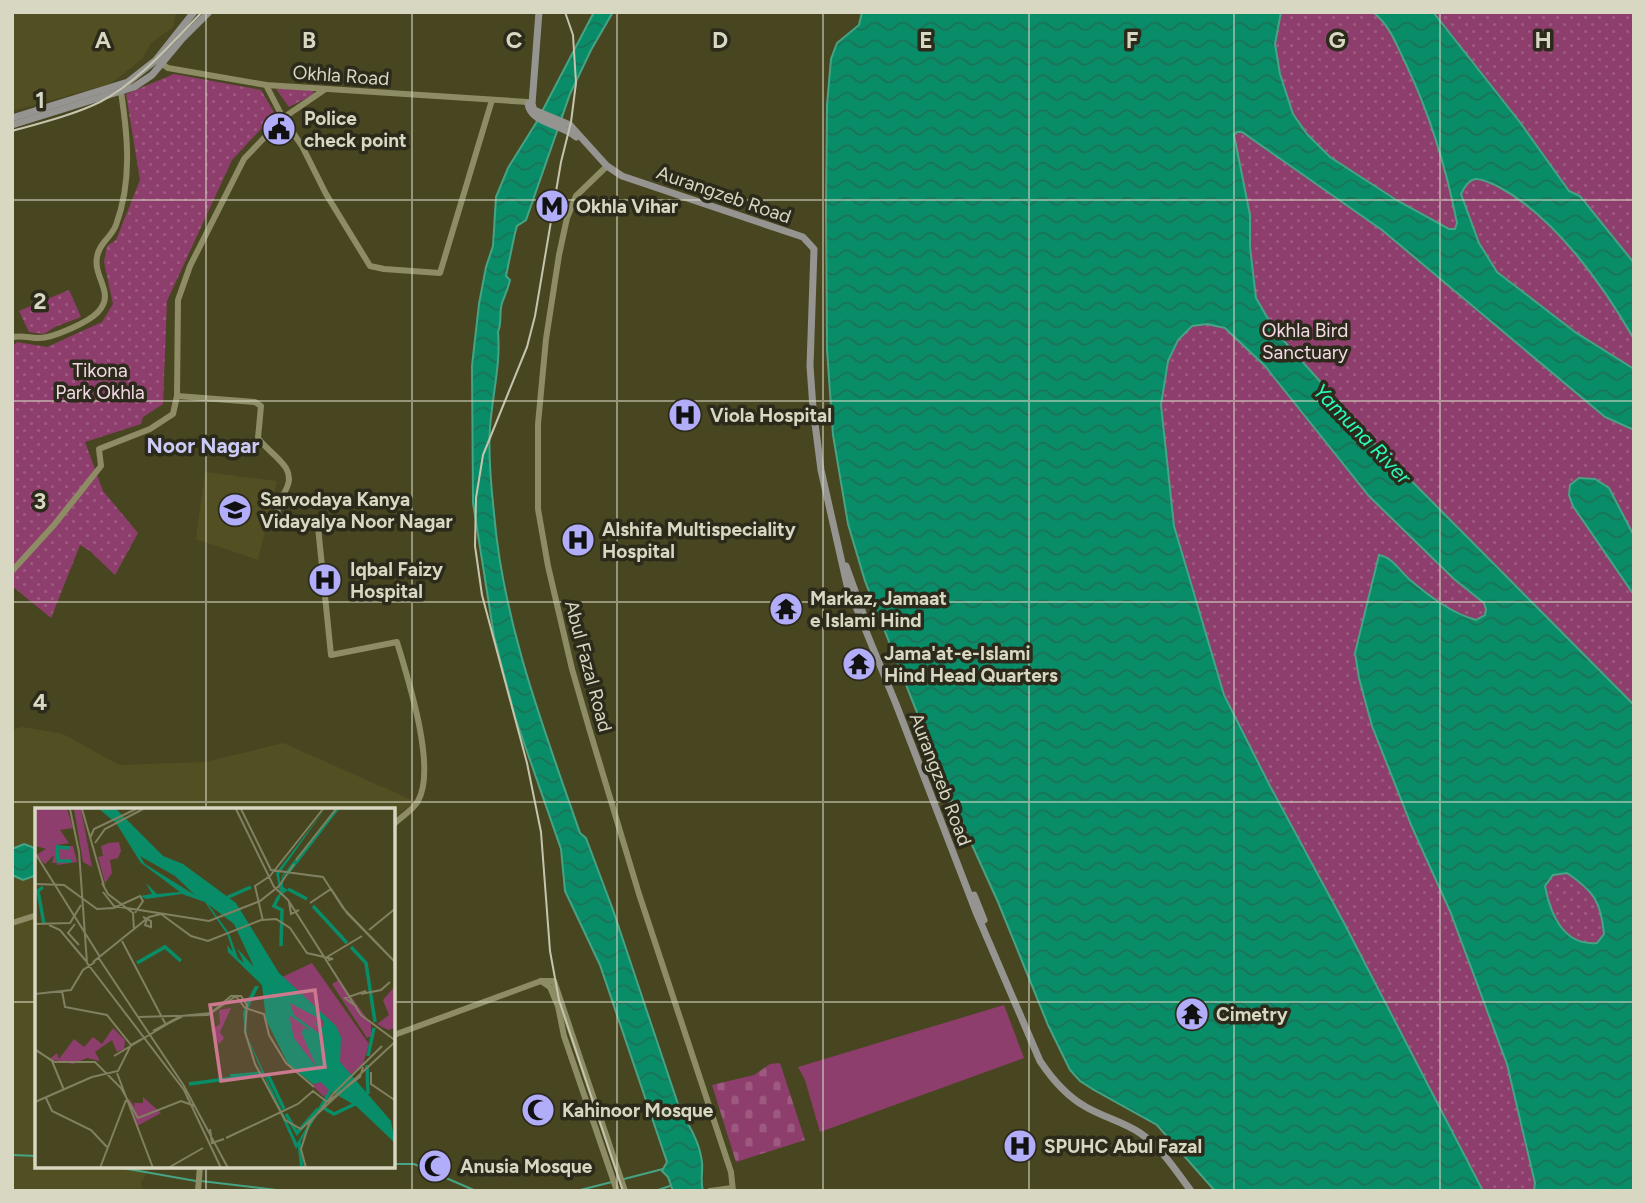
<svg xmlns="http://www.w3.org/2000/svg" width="1646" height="1203" font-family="Figtree,sans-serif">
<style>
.built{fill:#525022}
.green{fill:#8e3e6d}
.cemetery{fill:url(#cemetery-stones)}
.park{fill:url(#park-dots)}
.water{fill:url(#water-waves);stroke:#46a383;stroke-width:2;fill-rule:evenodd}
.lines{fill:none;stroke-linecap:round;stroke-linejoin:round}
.stream{stroke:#46a383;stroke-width:2}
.tertiary{stroke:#8d8c64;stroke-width:6}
.secondary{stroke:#969491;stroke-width:7}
.rail{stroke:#c5c4ad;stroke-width:2}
.grid{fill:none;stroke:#d7d7c2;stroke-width:2;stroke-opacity:0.55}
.labels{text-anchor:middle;stroke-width:7;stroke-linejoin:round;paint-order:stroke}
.street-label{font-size:19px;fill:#d7d7c2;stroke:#2c2b1b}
.poi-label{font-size:19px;font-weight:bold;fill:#d7d7c2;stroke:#2c2b1b;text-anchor:start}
.park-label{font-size:19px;fill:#f4d9e6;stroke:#2c2b1b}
.water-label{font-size:21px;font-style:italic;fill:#29fbbd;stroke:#2c2b1b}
.neighbourhood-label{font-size:21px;font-weight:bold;fill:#cccaf6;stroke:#2c2b1b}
.inset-river{fill:none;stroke:#088d68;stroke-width:3.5}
.inset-road{fill:none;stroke:#818061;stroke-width:2}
.view{fill:#cc788e;fill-opacity:0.15;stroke:#cc788e;stroke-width:3.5}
.inset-edge{fill:none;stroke:#d7d7c2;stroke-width:3.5}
.grid-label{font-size:23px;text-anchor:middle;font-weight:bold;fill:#d7d7c2;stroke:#2c2b1b;stroke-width:7;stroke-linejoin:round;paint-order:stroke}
</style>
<defs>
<pattern id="cemetery-stones" width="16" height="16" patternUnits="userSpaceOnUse" patternTransform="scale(1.75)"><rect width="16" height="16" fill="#8e3e6d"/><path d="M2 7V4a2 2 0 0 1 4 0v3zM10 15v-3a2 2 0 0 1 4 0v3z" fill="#9d5980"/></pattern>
<pattern id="park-dots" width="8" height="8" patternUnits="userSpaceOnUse" patternTransform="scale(1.75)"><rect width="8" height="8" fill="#8e3e6d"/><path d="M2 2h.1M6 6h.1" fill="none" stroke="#9d5980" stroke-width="1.8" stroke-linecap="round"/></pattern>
<pattern id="water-waves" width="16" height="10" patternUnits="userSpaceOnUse" patternTransform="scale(1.75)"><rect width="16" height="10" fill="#088d68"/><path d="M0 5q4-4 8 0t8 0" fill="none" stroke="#1c7258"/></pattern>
</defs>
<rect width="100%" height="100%" fill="#484621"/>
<g class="built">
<polygon points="12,12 176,12 173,27 151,43 142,59 110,84 12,111"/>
<polygon points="205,472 277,481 258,560 196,539"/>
<polygon points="22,727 63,734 119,765 206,762 283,743 414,801 394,819 394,809 37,809 37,1166 150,1166 141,1183 143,1191 12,1191 12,730"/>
</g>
<polygon class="green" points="1004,1005 1024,1058 820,1132 805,1080 798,1067"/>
<polygon class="cemetery" points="780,1063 805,1140 736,1162 712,1085 754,1075 770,1064"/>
<g class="park">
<polygon points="898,12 1634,12 1634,1191 1341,1191"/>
<polygon points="174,74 261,90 275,114 232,160 167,301 163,404 143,417 141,424 85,442 103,491 138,533 115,575 90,551 80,545 51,618 12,586 12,347 17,342 47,347 102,322 113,304 104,262 107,246 116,240 140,180 126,94"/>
<polygon points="276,89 312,89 314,94 289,107"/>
<polygon points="69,290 81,317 55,327 44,334 29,332 19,311"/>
</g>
<g class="water">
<path d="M594 12H613L591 50 570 94 526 220 517 226 515 233 506 276 510 280C508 289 505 295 502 303 499 313 502 322 498 332 501 363 492 397 490 428 488 455 491 486 494 513 503 623 544 729 580 833L586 838 613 910 681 1113C690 1126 700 1145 702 1162 703 1172 700 1180 703 1191H673L668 1177 662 1171 667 1162 600 965 565 891 561 849 515 717 494 636 473 503 472 366 479 304 486 267 493 246 496 197 508 168 536 123Z"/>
<path d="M862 12H1281L1275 44 1280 74 1293 114 1307 134 1330 157 1398 201 1449 229H1455L1457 223C1446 167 1430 114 1405 62 1395 42 1391 27 1373 12H1433L1519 121 1569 191 1580 196 1634 263V339C1603 285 1555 217 1499 187 1480 178 1471 172 1461 194L1479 243 1497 272 1575 332 1634 369V430L1605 417 1382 230 1242 132H1237L1234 135 1250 215V247L1256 298 1275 331 1325 387 1351 420 1634 705V1191H1534L1535 1183 1507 1064 1450 911 1412 827 1372 726 1359 678 1355 653 1379 555C1392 557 1399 570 1409 579 1429 596 1451 613 1476 620L1485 615 1486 609 1484 603 1454 579 1369 496 1265 366 1225 328 1207 324 1192 326 1178 340 1168 361 1161 405 1174 526 1224 695 1270 786 1343 921 1483 1191H1215L1157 1125 1094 1090 1080 1081 1070 1070 1048 1025 998 902 952 801 865 581 848 524 833 435 827 350 826 208 827 105 831 59 837 43 859 25ZM1567 873C1594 891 1601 902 1604 934L1597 943C1563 946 1550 913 1545 886L1553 875Z"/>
<polygon points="1579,478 1595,479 1609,488 1634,536 1634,595 1573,506 1569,495 1570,485"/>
<polygon points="24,844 37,849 37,875 23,880 12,875 12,849"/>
</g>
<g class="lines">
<g class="stream">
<polyline points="12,1155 37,1156"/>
<polyline points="394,1164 414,1164 476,1191"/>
<polyline points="111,1166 196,1181"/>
<polyline points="319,1166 321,1166"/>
<polyline points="624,1179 663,1169"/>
<polyline points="201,1181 285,1191"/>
<polyline points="576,1191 612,1182"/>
<polyline points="655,1191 670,1186"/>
</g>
<g class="tertiary">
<polyline points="159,62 168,68 266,85 528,102"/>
<polyline points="266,85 283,118 302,146 326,194 370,266 384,269 440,273 492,100"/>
<polyline points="607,166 576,196 567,218 559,255 546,339 538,424 538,509 548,566 572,669 589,728 639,894 731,1172 733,1191"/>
<path d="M12 337C22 335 30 338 39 338 53 338 89 322 98 312 116 293 93 278 97 257 99 243 111 238 116 225 132 182 128 137 121 92"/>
<path d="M177 396 255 402 261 406 258 438C266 449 279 457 286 468 297 487 274 498 278 516L287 522 318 527 331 655 397 642C408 679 437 768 418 801 413 810 401 817 394 824"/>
<polyline points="12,571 54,525 101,466 99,449 150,429 173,414 177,396 178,300 190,266 244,159 283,118 324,90"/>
<polyline points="12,923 37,915"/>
<polyline points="541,981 550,987 558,1006 564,1036 617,1191"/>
<polyline points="394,1035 541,981 554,981 625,1191"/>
<polyline points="198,1191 200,1166"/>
<polyline points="710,1191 732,1188"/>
</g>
<g class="secondary">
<path d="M539 12 532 104 534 110 570 125 607 166 622 176 803 237 814 249 810 366 813 408 821 470 847 585 896 704 976 912 1040 1061C1052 1079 1066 1096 1086 1107 1103 1117 1124 1122 1140 1133 1161 1147 1176 1171 1191 1191"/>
<path d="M528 104C531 124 562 124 576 137"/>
<polyline points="12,118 128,82 156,60 194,12"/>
<polyline points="12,125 134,87 152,75 182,39 209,12"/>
<polyline points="846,566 868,627"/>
<polyline points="974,895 984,920"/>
</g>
<g class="rail">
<polyline points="565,12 573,35 576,83 571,122 561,162 535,316 527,347 483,455 476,498 475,546 482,595 527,763 541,832 550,951 559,1000 623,1191"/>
<path d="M12 131C41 123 73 115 100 102 137 83 173 42 202 12"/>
</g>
</g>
<path class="grid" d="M206 12V809M412 12V1191M617 12V1191M823 12V1191M1029 12V1191M1234 12V1191M1440 12V1191M12 200H1634M12 401H1634M12 602H1634M12 802H1634M12 1002H37M394 1002H1634M206 1166V1191"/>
<defs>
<symbol id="civic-disc" viewBox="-11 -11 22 22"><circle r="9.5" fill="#b2adf9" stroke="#2c2b1b"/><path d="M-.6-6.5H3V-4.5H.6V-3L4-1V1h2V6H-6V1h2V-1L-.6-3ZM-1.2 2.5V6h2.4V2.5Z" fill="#111"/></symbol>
<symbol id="metro-disc" viewBox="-11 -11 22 22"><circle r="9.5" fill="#b2adf9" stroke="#2c2b1b"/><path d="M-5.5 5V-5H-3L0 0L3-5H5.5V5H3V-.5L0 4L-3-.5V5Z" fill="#111"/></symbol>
<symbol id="hospital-disc" viewBox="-11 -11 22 22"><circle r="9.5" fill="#b2adf9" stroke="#2c2b1b"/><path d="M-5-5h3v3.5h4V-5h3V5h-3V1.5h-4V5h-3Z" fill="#111"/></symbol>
<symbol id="school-disc" viewBox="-11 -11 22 22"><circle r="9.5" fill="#b2adf9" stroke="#2c2b1b"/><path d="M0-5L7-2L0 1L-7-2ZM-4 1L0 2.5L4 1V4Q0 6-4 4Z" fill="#111"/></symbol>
<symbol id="temple-disc" viewBox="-11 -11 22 22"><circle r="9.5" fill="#b2adf9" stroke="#2c2b1b"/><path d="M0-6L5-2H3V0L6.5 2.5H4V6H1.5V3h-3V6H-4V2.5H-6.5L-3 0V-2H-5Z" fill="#111"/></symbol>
<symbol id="mosque-disc" viewBox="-11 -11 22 22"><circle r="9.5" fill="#b2adf9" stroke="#2c2b1b"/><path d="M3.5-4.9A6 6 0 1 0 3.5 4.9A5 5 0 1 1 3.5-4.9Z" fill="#111"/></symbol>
</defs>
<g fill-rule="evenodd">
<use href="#civic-disc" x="260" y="110" width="38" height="38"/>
<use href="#metro-disc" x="533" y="187" width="38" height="38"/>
<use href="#hospital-disc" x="666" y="396" width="38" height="38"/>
<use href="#school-disc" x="216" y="491" width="38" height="38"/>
<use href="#hospital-disc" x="559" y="521" width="38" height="38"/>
<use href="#hospital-disc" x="306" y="561" width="38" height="38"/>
<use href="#temple-disc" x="767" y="590" width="38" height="38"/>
<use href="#temple-disc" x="840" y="645" width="38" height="38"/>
<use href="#temple-disc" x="1173" y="995" width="38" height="38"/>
<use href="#mosque-disc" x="519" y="1091" width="38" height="38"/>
<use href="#hospital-disc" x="1001" y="1127" width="38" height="38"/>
<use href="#mosque-disc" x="416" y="1147" width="38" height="38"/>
</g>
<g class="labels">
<g class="street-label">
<text transform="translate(341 75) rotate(4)" y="7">Okhla Road</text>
<text transform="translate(724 194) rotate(19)" y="7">Aurangzeb Road</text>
<text transform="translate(589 666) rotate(75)" y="7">Abul Fazal Road</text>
<text transform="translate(941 779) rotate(69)" y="7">Aurangzeb Road</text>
</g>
<g class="poi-label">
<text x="304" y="125">Police<tspan x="304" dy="22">check point</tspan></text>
<text x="576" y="213">Okhla Vihar</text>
<text x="710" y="422">Viola Hospital</text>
<text x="260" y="506">Sarvodaya Kanya<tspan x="260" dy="22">Vidayalya Noor Nagar</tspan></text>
<text x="602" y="536">Alshifa Multispeciality<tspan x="602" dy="22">Hospital</tspan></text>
<text x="350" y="576">Iqbal Faizy<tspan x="350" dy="22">Hospital</tspan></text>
<text x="810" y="605">Markaz, Jamaat<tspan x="810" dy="22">e Islami Hind</tspan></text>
<text x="884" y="660">Jama'at-e-Islami<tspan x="884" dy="22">Hind Head Quarters</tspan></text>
<text x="1216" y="1021">Cimetry</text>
<text x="562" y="1117">Kahinoor Mosque</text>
<text x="1044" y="1153">SPUHC Abul Fazal</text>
<text x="460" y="1173">Anusia Mosque</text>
</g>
<g class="park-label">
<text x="1305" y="337">Okhla Bird<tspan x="1305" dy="22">Sanctuary</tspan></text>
<text x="100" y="377">Tikona<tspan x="100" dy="22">Park Okhla</tspan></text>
</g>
<g class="water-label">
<text transform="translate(1362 434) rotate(46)" y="7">Yamuna River</text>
</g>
<g class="neighbourhood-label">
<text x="203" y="453">Noor Nagar</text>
</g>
</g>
<g transform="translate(35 808)">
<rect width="360" height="360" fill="#484621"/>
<path d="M22 38H38L42 54 22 57Z" fill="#8e3e6d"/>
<path d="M108 289 126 305 102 318 94 290 100 300 99 295H108Z" fill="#8e3e6d"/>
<path d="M0 1H32L38 20 25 22 34 35 22 37 23 55H17L19 47 10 56 1 47 11 41 1 38ZM39 1H46L57 59 48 54ZM74 35 84 34 86 43 83 50 75 52 77 65 70 75 63 49 68 48 66 38ZM277 155 334 236 328 256 289 289 277 277 285 273 271 261 228 178ZM304 172 336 216V228L332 230 297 176ZM360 178V220L353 222 342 216 354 207 348 192ZM196 200 185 224 189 230 184 236 176 222 185 216 184 202ZM78 220 90 232 89 241 82 244 77 232 60 244 65 253 52 250 38 256 15 251 22 245 24 251 39 231 49 239 58 229 67 236Z" fill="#8e3e6d"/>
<path d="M64 1H81L128 48 148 56 201 95 244 165 301 218 306 229 305 254 356 313 360 335 321 298 297 284 261 341 210 225 208 205 213 191 220 178H224L210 207 212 228 262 335 294 282 286 274 278 276 253 256 231 212 227 177 193 144 192 137 198 144 192 126 170 94 147 86 111 91 105 88 117 86 111 75 122 86 145 84 106 55 81 15ZM105 48 140 68 160 87 110 56ZM173 96 199 116 219 159 202 140 209 155 203 150 194 125ZM255 195 289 213 288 219 279 214 289 229 259 207ZM254 207 275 222 268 220 267 226 282 260 259 230ZM290 1 244 66 246 79 247 68 300 1 248 69V79L253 82 241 91 245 85 241 65Z" fill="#088d68" fill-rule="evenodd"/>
<path class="inset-river" d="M35 40 22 39 23 53H36M252 66 302 1M8 79 3 83 9 116M253 81 272 91M244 88 239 98 247 102 246 138M191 90 216 79M278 98 312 135M316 139 331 155 340 214M102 155 130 139 146 153M333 248 339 220M332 257 333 286M233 267 249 301M195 268 228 265M154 276 228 266M287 299 299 306 320 296M251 306 262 325 283 301M264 334 267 360"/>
<path class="inset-road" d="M35 1 44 44 52 155 149 282 186 360M47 1 69 78M201 1 239 79 253 92 326 207 361 233M206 1 236 62 288 69 308 100 361 155M55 30 59 21 101 1M60 35 70 21 108 1M0 45 65 149M261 52 301 1M235 68 288 1M67 75 73 86 98 105 99 122M0 76 29 77 62 101 79 100 105 88 108 93 100 105M68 84 79 98 174 113 225 93 244 78 259 56M254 94 256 106 264 102M275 95 296 81 312 105 361 155M108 109 116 113V119L110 117 112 111M228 113 220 78 235 68M0 116 35 115 46 97M40 116 33 125 44 137M14 117 25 122 51 153M334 122 361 100M87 133 131 217M63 149 149 278 193 360M292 149 327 128M58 154 114 109 126 106 156 128 173 133 226 112 241 111 255 120 272 145 298 151 293 152M27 183 30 199 72 207 96 237M0 186 36 182 48 162 60 154M326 186 346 182 355 174M322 199 310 190 331 183M146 208 118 223 148 208M103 209 173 207 201 188 210 200 229 206 234 227 251 255 279 279M0 241 17 253 29 282M0 242 20 254H60L86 280 103 310 146 293 160 298M79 248 146 208 176 205 196 188H206L212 197 210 224 220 256 250 312 266 321 361 233M336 264V276L361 293M82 265 118 360M11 290 17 303 56 322 72 339M0 294 57 269 83 263 96 237 107 231 97 237M292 294 325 269 328 259M175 321 177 335 189 331M191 330 263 296 278 283 292 294M65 360 91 292M133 360 168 340M271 360 266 341 274 316 298 286 347 238"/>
<path class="view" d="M280 182 290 259 186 273 175 197Z"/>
<rect width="360" height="360" class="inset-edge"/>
</g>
<g class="grid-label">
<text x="103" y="48">A</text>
<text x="309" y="48">B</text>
<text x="514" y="48">C</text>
<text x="720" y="48">D</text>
<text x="926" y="48">E</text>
<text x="1132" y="48">F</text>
<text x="1337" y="48">G</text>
<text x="1543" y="48">H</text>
<text x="40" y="108">1</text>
<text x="40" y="309">2</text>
<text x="40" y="509">3</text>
<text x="40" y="710">4</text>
</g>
<rect width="1646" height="1203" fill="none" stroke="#d7d7c2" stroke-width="28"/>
</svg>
